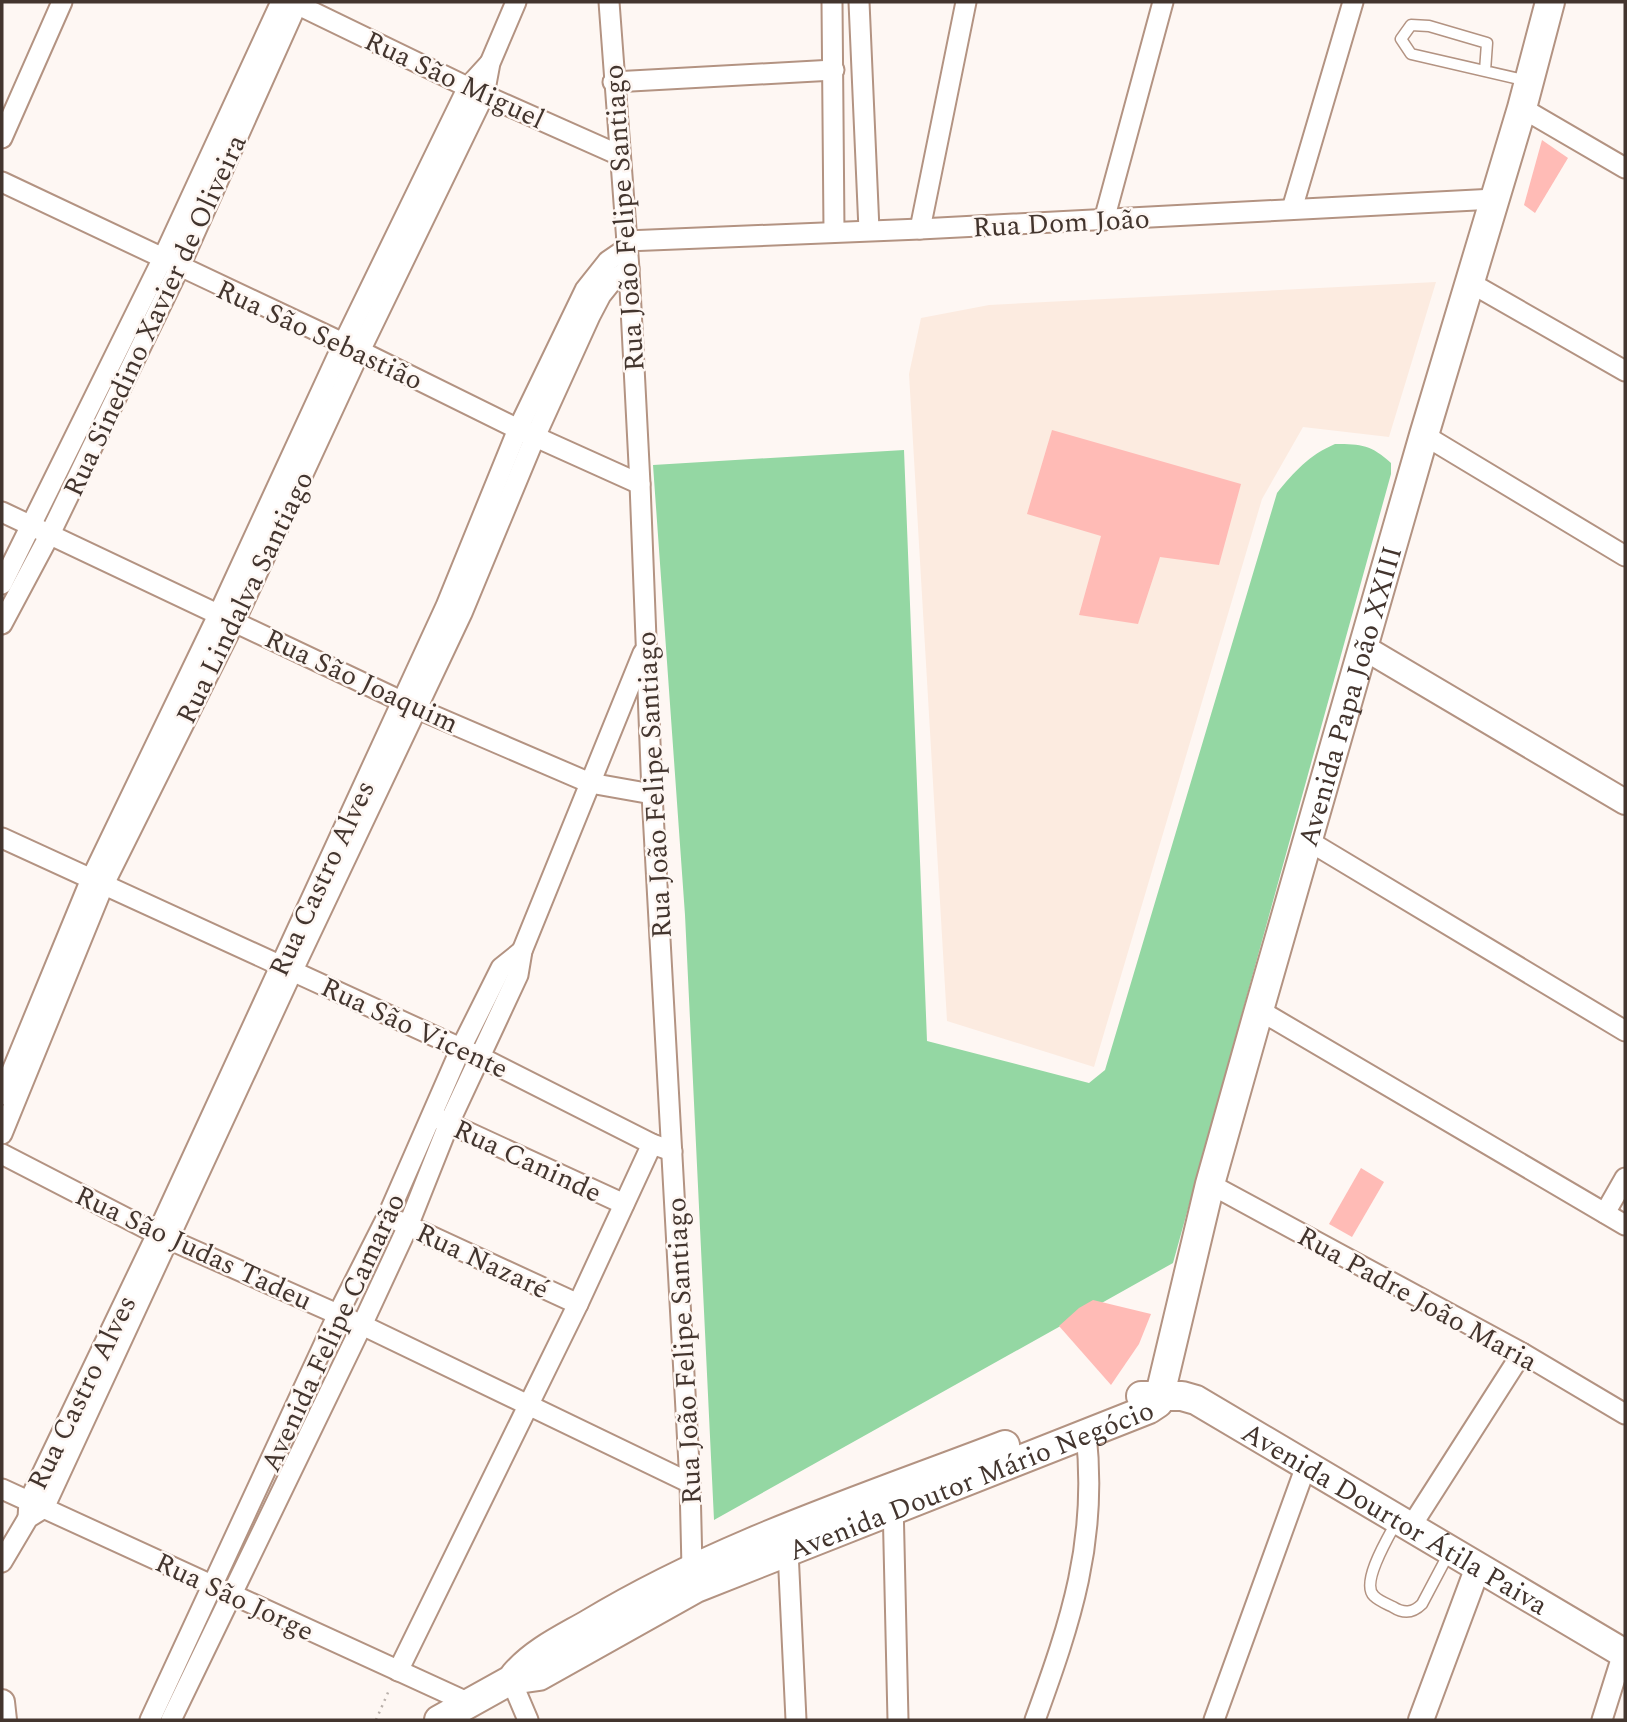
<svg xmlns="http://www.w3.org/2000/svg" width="1627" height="1722" font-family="Spectral,serif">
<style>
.industrial{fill:#fcebe0}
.forest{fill:#94d7a3}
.building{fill:#ffbbb6}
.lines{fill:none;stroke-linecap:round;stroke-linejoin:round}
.service-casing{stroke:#b39382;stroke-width:13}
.minor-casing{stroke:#b39382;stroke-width:23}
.tertiary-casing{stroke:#b39382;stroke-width:28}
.secondary-casing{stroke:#b39382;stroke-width:32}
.path{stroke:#b9b0aa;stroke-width:2.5;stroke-dasharray:2 5;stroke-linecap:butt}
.service{stroke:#fff;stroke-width:10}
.minor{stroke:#fff;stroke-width:19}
.tertiary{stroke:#fff;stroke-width:24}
.secondary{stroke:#fff;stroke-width:28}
.labels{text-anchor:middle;stroke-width:5;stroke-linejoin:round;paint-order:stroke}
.street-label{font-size:28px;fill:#43352e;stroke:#fef7f3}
</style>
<rect width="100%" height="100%" fill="#fef7f3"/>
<polygon class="industrial" points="1436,282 1389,437 1303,427 1262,499 1094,1067 947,1021 909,374 921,318 989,305"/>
<path class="forest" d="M1335 444C1362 444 1371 445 1391 463V474L1173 1263 714 1520 685 915 653 465 904 450 927 1041 1089 1083 1105 1070 1277 493C1294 472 1309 455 1335 444Z"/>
<g class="building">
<polygon points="1542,140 1568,158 1535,213 1524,205"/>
<polygon points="1052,430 1241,484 1219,565 1160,557 1138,624 1079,615 1101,536 1027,514"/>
<polygon points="1361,1168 1384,1182 1352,1237 1329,1224"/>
<polygon points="1093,1300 1151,1314 1139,1344 1111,1385 1059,1326 1079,1308"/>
</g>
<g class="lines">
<defs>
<g id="service">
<polyline points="1485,71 1487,43 1429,26 1411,25 1401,39 1411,54 1528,81"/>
<path d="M1397 1521C1389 1536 1360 1583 1374 1596 1379 1601 1387 1604 1393 1607 1404 1614 1413 1613 1422 1604L1449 1553"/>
</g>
<g id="minor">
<polyline points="292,2 484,95 619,155"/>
<polyline points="609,2 629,269 640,484 652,794 690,1483 692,1568"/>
<polyline points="832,2 834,231"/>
<polyline points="859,2 869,230"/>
<polyline points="613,82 834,70"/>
<polyline points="1522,108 1625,168"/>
<polyline points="2,138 62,2"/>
<polyline points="2,182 360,351 518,429 640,484"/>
<polyline points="1292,209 1353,2"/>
<polyline points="1104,220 1163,2"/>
<polyline points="920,229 966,2"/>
<polyline points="626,241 920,229 1495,199"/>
<polyline points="1469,282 1625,371"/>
<polyline points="1424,435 1625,556"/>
<polyline points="2,512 418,709 590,783 652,794"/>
<polyline points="2,584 162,260 281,2"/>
<polyline points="2,624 50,534 179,268 298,2"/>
<polyline points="2,838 480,1057 652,1144 672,1151"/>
<polyline points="1307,840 1625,1031"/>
<polyline points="1259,1010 1625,1225"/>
<polyline points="2,1095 91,879 219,613 343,344 468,87 489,64"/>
<polyline points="437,1118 624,1204"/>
<polyline points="2,1134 104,884 235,621 360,351 484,95 490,63 516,2"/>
<polyline points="2,1154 157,1234 362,1325 690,1483"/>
<polyline points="1210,1184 1522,1353 1625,1414"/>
<polyline points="1605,1213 1625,1178"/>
<polyline points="398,1221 578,1304"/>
<polyline points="2,1489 469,1703"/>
<polyline points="893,1501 898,1720"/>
<polyline points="28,1518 29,1501 157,1234 446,606 518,429 585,290 608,261 627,248"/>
<polyline points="1410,1528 1522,1353"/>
<polyline points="788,1551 796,1720"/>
<polyline points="2,1562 28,1518 44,1508 293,970 462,613 535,437 590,316 601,295 613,280 629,269"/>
<polyline points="398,1671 578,1304 652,1144"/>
<polyline points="511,1680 528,1720"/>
<polyline points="150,1720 338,1314 388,1215 461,1048 501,968 522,951"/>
<polyline points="171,1720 362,1325 408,1226 449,1123 518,975 522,951 643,653"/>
<path d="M1035 1720C1071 1621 1098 1541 1086 1433"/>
<polyline points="1214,1720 1306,1466"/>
<polyline points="1602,1720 1623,1653"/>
</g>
<g id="tertiary">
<polyline points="1363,647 1625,802"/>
<polyline points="2,1702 4,1720"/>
<polyline points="1421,1720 1478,1567"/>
</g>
<g id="secondary">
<path id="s1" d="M1141 1396H1182L1196 1400 1625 1654"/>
<path d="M515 1675C535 1652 563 1639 589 1624 718 1546 864 1499 1005 1445"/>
<path id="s2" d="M439 1720 511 1680 539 1676 696 1588 1149 1409 1158 1403 1210 1184 1259 1010 1424 435 1522 108 1550 2"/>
</g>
</defs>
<use href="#service" class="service-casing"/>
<use href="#minor" class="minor-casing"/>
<use href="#tertiary" class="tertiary-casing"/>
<use href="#secondary" class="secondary-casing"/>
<polyline class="path" points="376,1720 390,1688"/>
<use href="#service" class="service"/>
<use href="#minor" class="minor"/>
<use href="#tertiary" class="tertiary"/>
<use href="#secondary" class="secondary"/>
</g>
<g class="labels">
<g class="street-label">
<text transform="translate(455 79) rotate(25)" y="10">Rua São Miguel</text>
<text transform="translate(623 218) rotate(-94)" y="10">Rua João Felipe Santiago</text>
<text transform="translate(1061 222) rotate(-3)" y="10">Rua Dom João</text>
<text transform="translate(154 315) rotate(-65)" y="10">Rua Sinedino Xavier de Oliveira</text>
<text transform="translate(320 334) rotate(25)" y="10">Rua São Sebastião</text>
<text transform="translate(244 597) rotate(-64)" y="10">Rua Lindalva Santiago</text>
<text transform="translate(362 680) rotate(25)" y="10">Rua São Joaquim</text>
<text dy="10" stroke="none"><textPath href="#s2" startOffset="1521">Avenida Papa João XXIII</textPath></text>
<text transform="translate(653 785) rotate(-93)" y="10">Rua João Felipe Santiago</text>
<text transform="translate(321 878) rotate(-65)" y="10">Rua Castro Alves</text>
<text transform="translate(415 1027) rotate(25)" y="10">Rua São Vicente</text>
<text transform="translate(528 1160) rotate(25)" y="10">Rua Caninde</text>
<text transform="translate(194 1247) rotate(25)" y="10">Rua São Judas Tadeu</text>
<text transform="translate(483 1260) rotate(25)" y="10">Rua Nazaré</text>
<text transform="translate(1418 1298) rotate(29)" y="10">Rua Padre João Maria</text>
<text transform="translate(332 1332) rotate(-65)" y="10">Avenida Felipe Camarão</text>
<text transform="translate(683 1351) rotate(-93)" y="10">Rua João Felipe Santiago</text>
<text transform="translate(81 1392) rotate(-64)" y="10">Rua Castro Alves</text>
<text dy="10" stroke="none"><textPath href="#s2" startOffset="586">Avenida Doutor Mário Negócio</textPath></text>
<text dy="10" stroke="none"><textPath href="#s1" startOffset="287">Avenida Dourtor Átila Paiva</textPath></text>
<text transform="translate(235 1596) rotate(25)" y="10">Rua São Jorge</text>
</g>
</g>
<rect width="1627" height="1722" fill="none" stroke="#43352e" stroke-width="7"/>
</svg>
